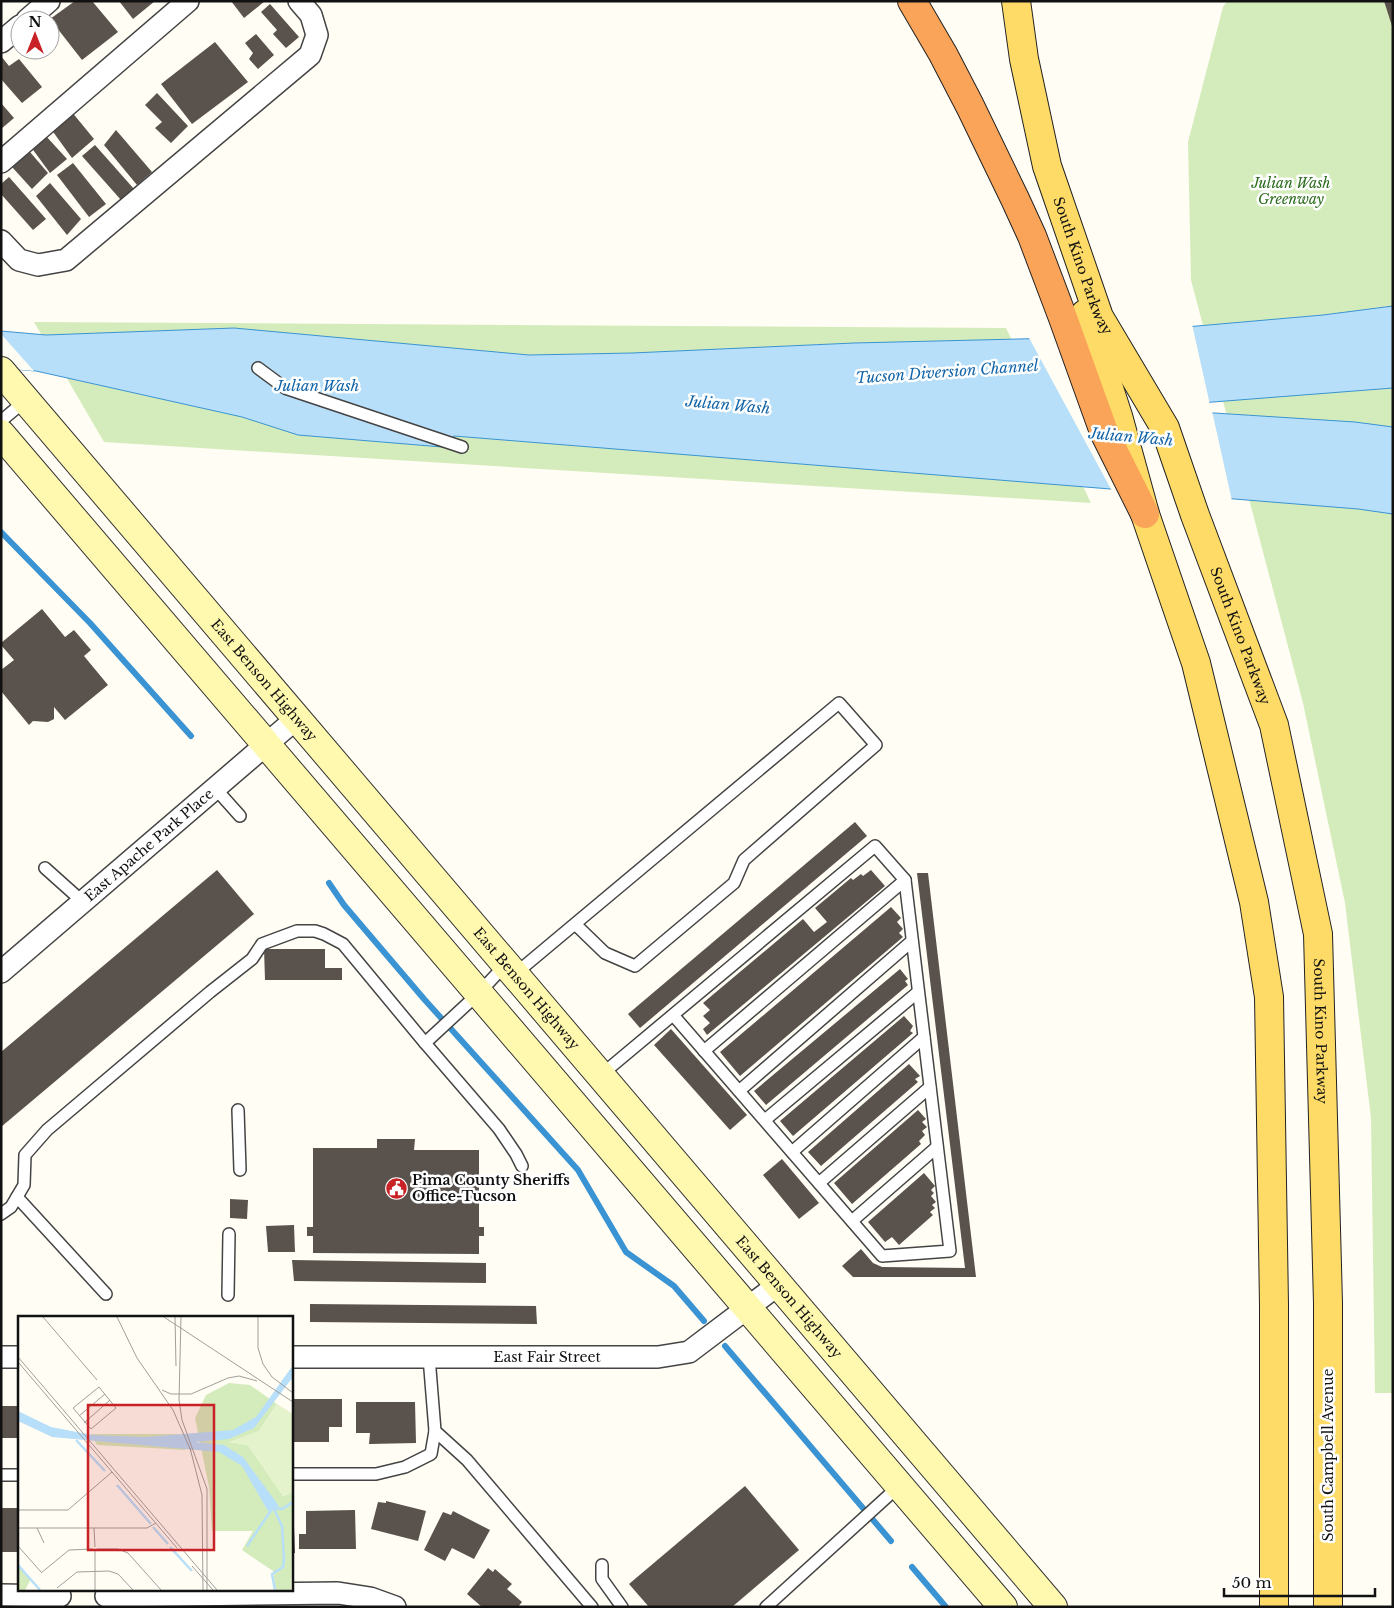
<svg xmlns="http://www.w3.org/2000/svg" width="1394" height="1608" font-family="'Libre Baskerville',serif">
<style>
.green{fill:#d4ecbb}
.water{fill:#b7dff9;stroke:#3a93d3}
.pier{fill:#fffdf4}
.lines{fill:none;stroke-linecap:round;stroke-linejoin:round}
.stream{stroke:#3a93d3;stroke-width:6}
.building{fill:#5a524c}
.service-casing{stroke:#444;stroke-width:14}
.minor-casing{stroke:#444;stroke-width:24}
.secondary-casing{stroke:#333;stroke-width:30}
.primary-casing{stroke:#222;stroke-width:30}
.motorway-casing{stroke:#222;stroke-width:30}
.service{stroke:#fff;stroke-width:11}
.minor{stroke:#fff;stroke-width:21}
.secondary{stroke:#fff8af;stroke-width:28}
.primary{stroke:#fddb66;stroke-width:28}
.motorway{stroke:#f9a458;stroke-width:28}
.labels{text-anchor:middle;stroke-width:5;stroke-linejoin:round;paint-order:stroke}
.park-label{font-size:14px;font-style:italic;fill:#2c6c1d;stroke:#fff}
.street-label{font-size:14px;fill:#111;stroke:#fff}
.poi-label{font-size:14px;font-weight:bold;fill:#111;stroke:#fff;text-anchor:start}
.water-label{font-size:15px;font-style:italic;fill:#1365a9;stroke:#fff}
.inset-river{fill:none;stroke:#b7dff9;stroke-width:2.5}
.inset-road{fill:none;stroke:#a09f99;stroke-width:1}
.view{fill:#c82227;fill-opacity:0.15;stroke:#c82227;stroke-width:2.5}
.inset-edge{fill:none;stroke:#111;stroke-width:2.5}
</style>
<rect width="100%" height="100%" fill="#fffdf4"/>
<g class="green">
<polygon points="1227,1 1393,1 1393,1393 1375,1393 1371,1118 1345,903 1303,703 1191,280 1188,142 1223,7"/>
<polygon points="34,322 1006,328 1091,503 104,442"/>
</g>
<polygon class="water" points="1393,306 1393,388 1136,408 1355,422 1393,427 1393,514 1358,509 454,436 442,447 298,435 242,417 36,371 1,368 1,331 46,335 234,328 529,355 632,353 854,343 1060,338 1323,315"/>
<g class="pier">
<polygon points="1192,324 1210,405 1167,408 1212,411 1232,501 1112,491 1028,336 1059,335"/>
<polygon points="1,334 34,371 1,368"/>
</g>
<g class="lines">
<g class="stream">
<polyline points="1,532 90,623 191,736"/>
<polyline points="329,883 344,905 424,999 578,1170 626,1252 674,1286 704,1321"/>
<polyline points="725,1346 891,1541"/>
<polyline points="912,1567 946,1607"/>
</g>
</g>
<g class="building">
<polygon points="75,1 92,1 118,32 82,60 50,19"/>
<polygon points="119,1 155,1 133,19"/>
<polygon points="231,1 265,1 244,18"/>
<polygon points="1384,1 1393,1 1393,26 1392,26"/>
<polygon points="270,4 299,37 286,48 273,34 277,30 261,12"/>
<polygon points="256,34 274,55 258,69 249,59 253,53 245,43"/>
<polygon points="215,42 248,82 192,124 161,84"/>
<polygon points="1,56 9,66 19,59 42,87 22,103 1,79"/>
<polygon points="157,93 188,126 171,143 155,128 162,122 145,105"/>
<polygon points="1,103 14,118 1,129"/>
<polygon points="71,111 94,139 72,158 51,129"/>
<polygon points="116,130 152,172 137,185 104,145"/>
<polygon points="45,135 67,159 50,173 31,147"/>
<polygon points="95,145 134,189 121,200 82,156"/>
<polygon points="30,152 48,173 32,189 12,167"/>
<polygon points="73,163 106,204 89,217 57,175"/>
<polygon points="9,177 46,219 33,230 1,194 1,184"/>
<polygon points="50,183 81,219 67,235 36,196"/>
<polygon points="42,609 65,637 74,630 91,650 84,656 108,685 65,720 54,707 54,719 48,722 33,721 29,725 1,691 1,670 14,660 1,645 1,643"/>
<polygon points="855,822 867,836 640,1028 628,1014"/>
<polygon points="217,870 254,914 1,1127 1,1052"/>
<polygon points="871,870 885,886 707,1035 703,1029 710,1023 703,1016 710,1010 703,1003 803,919 814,932 827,922 815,908 851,878 853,880 861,874 863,876"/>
<polygon points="917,873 928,873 976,1277 853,1277 842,1266 861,1249 873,1263 882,1267 965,1268"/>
<polygon points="891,907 901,918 897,922 903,929 899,933 903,937 740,1076 720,1052"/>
<polygon points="264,949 325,949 325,968 342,968 342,980 265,980"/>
<polygon points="900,969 908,979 905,981 908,985 766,1105 754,1091"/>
<polygon points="904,1016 913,1026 910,1031 913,1033 793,1136 780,1121"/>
<polygon points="671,1029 747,1115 730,1130 654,1045"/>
<polygon points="909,1064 920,1076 915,1079 918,1082 821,1166 808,1152"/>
<polygon points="918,1110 926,1119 922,1122 927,1127 922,1131 925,1135 919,1141 921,1144 852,1204 834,1183"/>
<polygon points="377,1139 415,1139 414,1150 479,1150 479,1227 484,1227 484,1236 479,1236 479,1254 313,1253 313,1236 307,1236 307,1227 313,1227 313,1148 377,1148"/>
<polygon points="782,1159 819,1203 799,1219 763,1175"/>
<polygon points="924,1173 935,1186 931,1190 934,1193 931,1196 936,1202 932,1205 935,1208 930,1212 933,1215 899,1245 892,1237 885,1242 868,1222"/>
<polygon points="230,1199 248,1200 247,1219 230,1218"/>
<polygon points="294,1225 295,1252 268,1252 266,1226"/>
<polygon points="292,1260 486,1263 486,1283 294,1281"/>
<polygon points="310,1304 536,1306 537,1324 310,1322"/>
<polygon points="291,1399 342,1399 342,1427 329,1427 329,1442 291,1442"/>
<polygon points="356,1402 415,1402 416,1443 369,1444 370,1433 356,1433"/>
<rect x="1" y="1406" width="18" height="32"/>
<polygon points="745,1486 799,1550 732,1607 649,1607 629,1584"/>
<polygon points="386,1501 426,1511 418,1541 371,1529 378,1502 386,1503"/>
<rect x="1" y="1508" width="18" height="44"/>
<polygon points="355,1510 356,1549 299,1549 299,1534 306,1534 306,1511"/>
<polygon points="453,1511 490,1530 474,1559 452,1548 445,1561 424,1550 443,1512 451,1515"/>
<polygon points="291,1526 294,1526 295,1553 291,1553"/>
<polygon points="488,1568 493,1572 495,1569 512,1584 507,1589 522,1602 518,1607 482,1607 467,1594"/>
</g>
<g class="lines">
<defs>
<g id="service">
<polyline points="258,368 285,388 462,447"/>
<polyline points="1,421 26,400"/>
<polyline points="215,788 240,816"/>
<polyline points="45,868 83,902"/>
<polyline points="515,974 839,703 876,745 744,860 734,883 635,966 605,953 575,924"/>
<polyline points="425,1043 499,1129 516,1154 522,1166"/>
<polyline points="704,1051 905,880"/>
<polyline points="601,1075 875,846 905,880 950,1251 882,1256 673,1015"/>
<polyline points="739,1091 912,941"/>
<polyline points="238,1110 240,1170"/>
<polyline points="765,1120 918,992"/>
<polyline points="792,1152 924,1037"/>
<polyline points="819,1183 930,1087"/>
<polyline points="17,1197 106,1294"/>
<polyline points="1,1214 11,1207 24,1185 25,1155 47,1130 210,992 252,959 262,944 297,931 315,931 324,934 343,944 425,1043 479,993 506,964"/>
<polyline points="852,1221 937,1147"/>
<polyline points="228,1295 229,1234"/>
<polyline points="429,1357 435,1431 467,1460 592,1607"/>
<polyline points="291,1474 376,1474 405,1467 431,1454 435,1431"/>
<polyline points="1,1475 19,1475"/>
<polyline points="602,1565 602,1579 622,1607"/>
<polyline points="766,1607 899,1486"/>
</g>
<g id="minor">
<polyline points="27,20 49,1"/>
<polyline points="1,42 20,26"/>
<polyline points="1,162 188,1"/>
<polyline points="1,241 19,260 38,265 66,260 310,55 317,35 311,15 299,1"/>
<path id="s1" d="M1 972 297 718"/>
<polyline points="1,1357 19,1357"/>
<path id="s2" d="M291 1357H658L689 1352 779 1284"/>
<polyline points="1,1595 60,1596"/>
<polyline points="106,1596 338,1593 370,1598 395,1607"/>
</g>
<g id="secondary">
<path id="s3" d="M1 371 1053 1607"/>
<polyline points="1,434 1003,1607"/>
</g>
<g id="primary">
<path id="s4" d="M1016 1 1024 59 1047 166 1099 317 1165 428 1195 515 1274 725 1318 934 1328 1303V1607"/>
<polyline points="1085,314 1118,416 1145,514 1196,663 1254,902 1269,997 1274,1305 1274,1607"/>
</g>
<polyline id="motorway" points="912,1 943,54 970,106 1015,199 1032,236 1063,318 1104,432 1145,514"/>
</defs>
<use href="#service" class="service-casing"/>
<use href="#minor" class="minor-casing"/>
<use href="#secondary" class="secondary-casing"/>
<use href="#primary" class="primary-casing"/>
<use href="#motorway" class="motorway-casing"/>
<use href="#service" class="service"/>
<use href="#minor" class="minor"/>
<use href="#secondary" class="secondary"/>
<use href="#primary" class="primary"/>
<use href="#motorway" class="motorway"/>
</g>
<defs>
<symbol id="civic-disc" viewBox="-11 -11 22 22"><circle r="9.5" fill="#c82227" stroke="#fff"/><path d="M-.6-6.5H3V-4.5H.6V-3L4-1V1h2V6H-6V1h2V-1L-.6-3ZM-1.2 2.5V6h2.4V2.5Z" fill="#fff"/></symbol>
</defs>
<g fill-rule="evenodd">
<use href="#civic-disc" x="384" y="1176" width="25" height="25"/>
</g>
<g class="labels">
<g class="park-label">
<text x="1291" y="188">Julian Wash<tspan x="1291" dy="16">Greenway</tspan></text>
</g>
<g class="street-label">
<text dy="5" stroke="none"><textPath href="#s4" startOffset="274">South Kino Parkway</textPath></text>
<text dy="5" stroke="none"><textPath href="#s4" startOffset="678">South Kino Parkway</textPath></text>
<text dy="5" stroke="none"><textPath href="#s3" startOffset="406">East Benson Highway</textPath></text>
<text dy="5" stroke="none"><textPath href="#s1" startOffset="195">East Apache Park Place</textPath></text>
<text dy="5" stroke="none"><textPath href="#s3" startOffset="811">East Benson Highway</textPath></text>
<text dy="5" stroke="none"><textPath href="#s4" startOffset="1084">South Kino Parkway</textPath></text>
<text dy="5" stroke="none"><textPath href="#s3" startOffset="1216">East Benson Highway</textPath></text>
<text dy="5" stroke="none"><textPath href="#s2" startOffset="256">East Fair Street</textPath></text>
<text transform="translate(1328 1455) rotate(-90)" y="5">South Campbell Avenue</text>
</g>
<g class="poi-label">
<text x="412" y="1185">Pima County Sheriffs<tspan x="412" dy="16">Office-Tucson</tspan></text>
</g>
<g class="water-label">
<text transform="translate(947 372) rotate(-4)" y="5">Tucson Diversion Channel</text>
<text x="317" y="391">Julian Wash</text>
<text transform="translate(728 405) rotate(5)" y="5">Julian Wash</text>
<text transform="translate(1131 437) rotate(5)" y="5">Julian Wash</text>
</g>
</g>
<g transform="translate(18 1316)">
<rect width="275" height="275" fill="#fffdf4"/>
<path d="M211 67 232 69 259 88 241 115 212 126 230 129 265 180 275 176 273 274H258L255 255 224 234 235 215H194L191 171 177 102 188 79ZM73 118H161L168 134 79 129ZM0 248 13 263 7 274H0Z" fill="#d4ecbb"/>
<path d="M259 88 275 98V176L265 180 230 129 211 126 241 115Z" fill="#e5f3cd"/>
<path d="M275 49V61L236 112 211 123 177 126 206 129 225 141 261 190 250 195 224 150 201 136 34 121 0 105V95L33 111 74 119 127 121 215 114 238 101Z" fill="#b7dff9"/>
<path class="inset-river" d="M58 124 87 155M99 169 133 208M255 191 264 210 266 243 265 251 254 258 257 274M256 192 264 193 275 186M135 211 150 228M229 230 254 193M152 231 174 255M0 249 22 274"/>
<path class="inset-road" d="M25 1 79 64M99 1 119 42 155 94 173 135M146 1 275 86M157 1 158 50M163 1 161 84 164 104 189 173V274M240 1V32L245 48 254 61 275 77M0 41 199 274M0 46 159 232M81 71 98 92 73 113 55 92ZM144 74 153 78H173L210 62 221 60 239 65M61 100 87 78M66 107 92 84M172 132 184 179 185 274M0 194H50L94 156M0 212H129L138 207M19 212 26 227M76 212 77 231M0 230 23 256M79 233H100L110 237 143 274M77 235V274M174 250 195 274M23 257 51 234 75 233M39 272 59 256 91 255 100 258 115 274"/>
<path class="view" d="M70 89H196V234H70Z"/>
<rect width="275" height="275" class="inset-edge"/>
</g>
<rect width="1394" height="1608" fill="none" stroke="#111111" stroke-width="5"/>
<g transform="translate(35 35)"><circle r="24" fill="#ffffff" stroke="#a0a0a0"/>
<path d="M0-4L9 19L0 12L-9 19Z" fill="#c82227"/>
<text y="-8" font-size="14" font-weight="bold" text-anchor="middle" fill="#111111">N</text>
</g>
<path d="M1224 1588v8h151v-8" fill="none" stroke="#111111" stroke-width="2.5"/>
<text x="1232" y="1588" font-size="15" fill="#111111" stroke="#ffffff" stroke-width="4" paint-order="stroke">50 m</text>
</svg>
